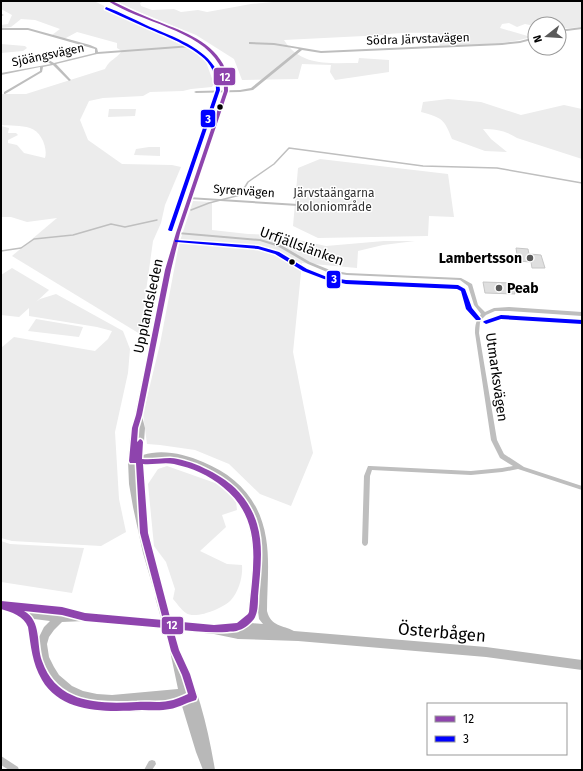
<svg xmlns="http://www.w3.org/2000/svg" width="583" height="771" font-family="'Fira Sans',sans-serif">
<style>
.green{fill:#ececec}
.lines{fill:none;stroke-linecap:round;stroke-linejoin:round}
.stream{stroke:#bfbfbf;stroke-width:1.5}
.building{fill:#dfdfdf;stroke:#c7c7c7}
.street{fill:#bebebe;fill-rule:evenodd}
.secondary{fill:#b8b8b8;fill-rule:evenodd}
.secondary-bridge{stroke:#b8b8b8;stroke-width:9}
.bus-1-casing{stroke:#fff;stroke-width:3}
.bus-2-casing{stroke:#fff;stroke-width:3}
.bus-1{fill:#8e44ad;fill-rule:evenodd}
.bus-2{fill:#00f;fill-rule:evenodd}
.bus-dot{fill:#000;stroke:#fff;stroke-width:1.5}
.poi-dot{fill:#595959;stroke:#fff;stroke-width:1.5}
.labels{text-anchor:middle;stroke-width:3;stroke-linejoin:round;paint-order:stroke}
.far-street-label{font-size:12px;fill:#000;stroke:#fff}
.far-park-label{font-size:12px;fill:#333;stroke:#fff}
.street-label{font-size:14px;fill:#000;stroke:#fff}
.poi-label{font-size:14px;font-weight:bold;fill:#000;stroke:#fff;text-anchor:end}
.near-street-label{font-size:17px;fill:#000;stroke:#fff}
.line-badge{stroke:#fff;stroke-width:1.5}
.badge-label{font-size:11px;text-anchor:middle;font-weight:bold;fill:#fff}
</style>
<rect width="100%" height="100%" fill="#fff"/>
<g class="green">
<path d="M1 1H94L187 46 206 62 214 84 212 87 191 89 183 91 150 92 143 96 103 98 89 101 80 120 88 140 122 164 172 165 181 167 165 205 161 223 153 241 140 334 12 256 57 218 27 222 11 217H1V126L9 128 8 133H16L18 135 8 140V143L17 145 24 153 45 158C48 148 41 131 30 128 21 125 10 126 1 125V94H26L105 69C110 59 115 60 122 51L117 48V43L77 32 64 39 52 35 60 29 35 20 21 19 11 27 1 28V25L8 24 12 15 1 9Z"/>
<path d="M116 1H144L140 3 141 6 152 10 174 9 181 12 198 10 207 12 251 4 284 1H582V27L559 29V24H535V26L525 24 517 27 509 23 502 24 500 28 531 37C502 46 469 44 439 46L442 39 437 33C422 33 398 32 384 35L284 40C301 67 330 63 358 63L359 58 389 60V72L335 80 330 72 331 65 302 64 298 79 242 80 234 59 196 35 134 10Z"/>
<polygon points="1,44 25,46 27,48 23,51 1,53"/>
<path d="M448 99 481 102 521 115 564 105 582 109V159L517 138C507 131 495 129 483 129L491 139 507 152 485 151 452 139C444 119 443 118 421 112L423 102Z"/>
<polygon points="109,109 136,109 135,116 108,117"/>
<polygon points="149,147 160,147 160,156 134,155 136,149"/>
<polygon points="320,159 448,174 454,217 429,216 428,236 318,238 293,226 298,168"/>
<polygon points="193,201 212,202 212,230 248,234 284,235 294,239 326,246 384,241 415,241 383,245 358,251 357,268 302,263 293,352 313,453 291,506 260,494 229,464 195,450 160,445 147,444 143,414 160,344 179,244"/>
<polygon points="12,268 49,290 36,302 40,299 56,294 123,331 130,349 128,373 115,432 119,499 126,532 101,546 12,541 1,538 1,348 14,337 95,351 108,339 112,331 97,327 29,316 29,308 19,317 1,315 1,275"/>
<polygon points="36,319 83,327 79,337 28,331"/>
<path d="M167 466 218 484 236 501 237 510 222 515 226 527 200 551 227 564 242 565C243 576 239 591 231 600 224 608 195 620 186 613 181 610 177 603 173 599L175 589 166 562 154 546 148 484 158 469Z"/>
<polygon points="1,541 10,544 84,548 72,593 1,582"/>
</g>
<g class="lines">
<g class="stream">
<polyline points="191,210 209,203 240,195 248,182 274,164 289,148 423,166 497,168 582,183"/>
<polyline points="1,251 21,248 34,239 73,235 111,224 125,227 157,220"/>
</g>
</g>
<g class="building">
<polygon points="516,248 528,249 529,254 541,255 545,268 532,268 531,262 518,261"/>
<polygon points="483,282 513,283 515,294 485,293"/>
</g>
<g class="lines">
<g class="street">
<polygon points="1,14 4,15 1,16"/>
<polygon points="582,27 582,29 559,32 559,30"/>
<polygon points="1,28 28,28 90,45 97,48 98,52 192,45 193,46 192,47 97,54 56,64 70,79 71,80 69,81 53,65 43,67 42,72 5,94 4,94 4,92 40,71 40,67 1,75 1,73 51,64 38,57 38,55 40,55 54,63 95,53 95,49 88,47 28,30 1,30"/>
<polygon points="535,37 535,39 520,43 502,45 321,53 302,50 253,90 240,92 196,93 194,92 196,91 240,90 251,88 299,49 274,45 249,44 249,42 250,42 274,43 321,51 502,43 520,41"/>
<polygon points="188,197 298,204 300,205 298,206 189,199 188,199"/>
<path d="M177 232 260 239 281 245 310 262 330 270 347 273 461 278 472 284 478 305 485 312 494 308 509 307 582 312V316L509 311H495L486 315 482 319 480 322 479 333 497 440 504 454 524 467 582 486V490L518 469 502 472 471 475 372 470 370 476 368 543 367 545 365 546 363 545 362 543 364 476 368 466H370L471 471 502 468 513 466 500 458 491 440 475 333C475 325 476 320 481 314L474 305 468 286 460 280 347 275 327 272 308 264 279 247 260 241 178 234H177Z"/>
<polygon points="1,756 18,767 19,770 9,770 1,765"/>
<polygon points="152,760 155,761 156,764 152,770 144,770 149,761"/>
</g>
<path class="secondary" d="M108 1H113C126 7 139 13 152 19 176 29 210 39 223 64 227 73 228 82 228 91L181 233 171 270 142 416 145 428 143 455C162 449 184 454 203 462 237 476 260 500 266 538 270 561 267 587 267 611 271 627 283 625 294 631L486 647 582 660V670L486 657 298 641 238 639 214 634 85 621 62 622 54 630 49 637 47 644 49 657 54 667 59 675 72 686 83 691 97 694 112 695 178 689 170 651 172 648 175 646 178 648C198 686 208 728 215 770H203L196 752 182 706C169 711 157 710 143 711 136 711 129 712 122 712 80 713 44 701 32 657 29 646 33 631 25 622 19 615 9 613 1 609V601L8 603H24L75 611 79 613 218 625 222 624 236 623 248 614V612C251 579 259 539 241 508 234 496 223 488 213 479L212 477 214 474 209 471 208 473 205 474 171 464 148 465 143 464 147 512 146 514 143 515 164 598 163 601 160 602 157 601 143 553 133 507 129 484 128 461 130 438 165 270 175 233 224 91C223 82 223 72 219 64 202 31 138 21 108 1ZM258 611 259 619 263 624 251 623 254 620ZM34 619 50 621 44 627 39 637 38 630Z"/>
<polyline class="secondary-bridge" points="160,598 175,651"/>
<defs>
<path id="bus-1" d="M108 1H112C126 8 140 14 154 20 179 30 209 39 223 64 227 72 228 82 228 91L180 233 171 270 142 415 138 428 137 442 140 439 142 440 143 442 142 459C152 460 160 458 170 458 190 459 220 474 235 488 245 498 253 510 257 524 264 547 260 572 258 596 258 603 258 613 254 619 251 623 244 629 239 630 236 632 231 631 227 632 209 633 191 631 173 629L179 650 190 674 197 697 196 700 193 701C185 703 178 708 170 709 161 711 151 710 142 710 108 712 62 714 42 680 32 663 31 646 28 627 24 616 11 612 1 609V601L62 607 85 613 163 620 140 533 136 463H130L129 461 132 428 136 415 165 270 176 233 224 91C224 82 224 72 219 64 200 30 140 22 108 1ZM143 464C153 465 164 462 174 464 192 468 209 475 223 487 264 520 253 566 249 612L248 614 237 623 214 625 171 621 148 533ZM24 611 62 615 85 621 165 628 171 651 182 675 188 694C181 697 175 700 168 701 158 703 147 701 137 702 99 704 57 704 42 661 36 644 42 621 24 611Z"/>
<g id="bus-2">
<path d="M106 7C120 12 133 19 146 25 168 35 200 45 214 66 219 73 219 82 220 90L172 231H170L168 230 216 90C216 83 215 75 212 69 204 50 165 36 147 28 133 22 119 15 105 9Z"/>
<polygon points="175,240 258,246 279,252 307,269 327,277 346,280 458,285 465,289 472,308 481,319 480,320 476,320 466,309 461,291 457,289 346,284 324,279 303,271 275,254 258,249 177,242 175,242"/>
<polygon points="501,315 582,320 582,324 501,319 486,324 483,322 484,321"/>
</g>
</defs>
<use href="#bus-1" class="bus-1-casing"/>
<use href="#bus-2" class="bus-2-casing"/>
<use href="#bus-1" class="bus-1"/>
<use href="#bus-2" class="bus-2"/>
</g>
<g class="bus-dot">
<circle cx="220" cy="107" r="3.5"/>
<circle cx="292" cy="262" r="3.5"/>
</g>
<g class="poi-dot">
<circle cx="530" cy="258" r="4"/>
<circle cx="499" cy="288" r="4"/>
</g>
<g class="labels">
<g class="far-street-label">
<text transform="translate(418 39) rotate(-2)" y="4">Södra Järvstavägen</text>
<text transform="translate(48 55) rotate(-12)" y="4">Sjöängsvägen</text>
<text transform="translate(244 191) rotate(4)" y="4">Syrenvägen</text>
</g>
<g class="far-park-label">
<text x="334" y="197">Järvstaängarna<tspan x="334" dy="14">koloniområde</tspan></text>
</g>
<g class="street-label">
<text transform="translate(302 246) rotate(20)" y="5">Urfjällslänken</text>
<text transform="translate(148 306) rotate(-78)" y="5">Upplandsleden</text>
<text transform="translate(497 377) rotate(82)" y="5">Utmarksvägen</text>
</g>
<g class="poi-label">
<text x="522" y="263">Lambertsson</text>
<text x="507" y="293" text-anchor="start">Peab</text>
</g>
<g class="near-street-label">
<text transform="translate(442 632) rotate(5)" y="6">Österbågen</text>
</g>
</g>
<g class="line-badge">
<rect x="213" y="67" width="23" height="19" rx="4" fill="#8e44ad"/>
<rect x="200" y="109" width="16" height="19" rx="4" fill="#00f"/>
<rect x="326" y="270" width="15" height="19" rx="4" fill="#00f"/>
<rect x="161" y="616" width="23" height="19" rx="4" fill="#8e44ad"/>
</g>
<g class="badge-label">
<text x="225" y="81">12</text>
<text x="208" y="123">3</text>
<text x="334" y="283">3</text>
<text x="172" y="629">12</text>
</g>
<rect width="583" height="771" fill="none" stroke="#000000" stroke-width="4"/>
<rect x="427" y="703" width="140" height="52" fill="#ffffff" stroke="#999999"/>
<rect x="435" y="716" width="20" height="6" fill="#8e44ad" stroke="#999999"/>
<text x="463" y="723" font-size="12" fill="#000000">12</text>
<rect x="435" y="736" width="20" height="6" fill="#0000ff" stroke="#999999"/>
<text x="463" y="743" font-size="12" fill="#000000">3</text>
<g transform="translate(547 36) rotate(253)"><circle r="19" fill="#ffffff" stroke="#999999"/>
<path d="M0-3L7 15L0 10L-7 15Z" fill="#595959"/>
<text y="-6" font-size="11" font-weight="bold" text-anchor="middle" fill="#000000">N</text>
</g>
</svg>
